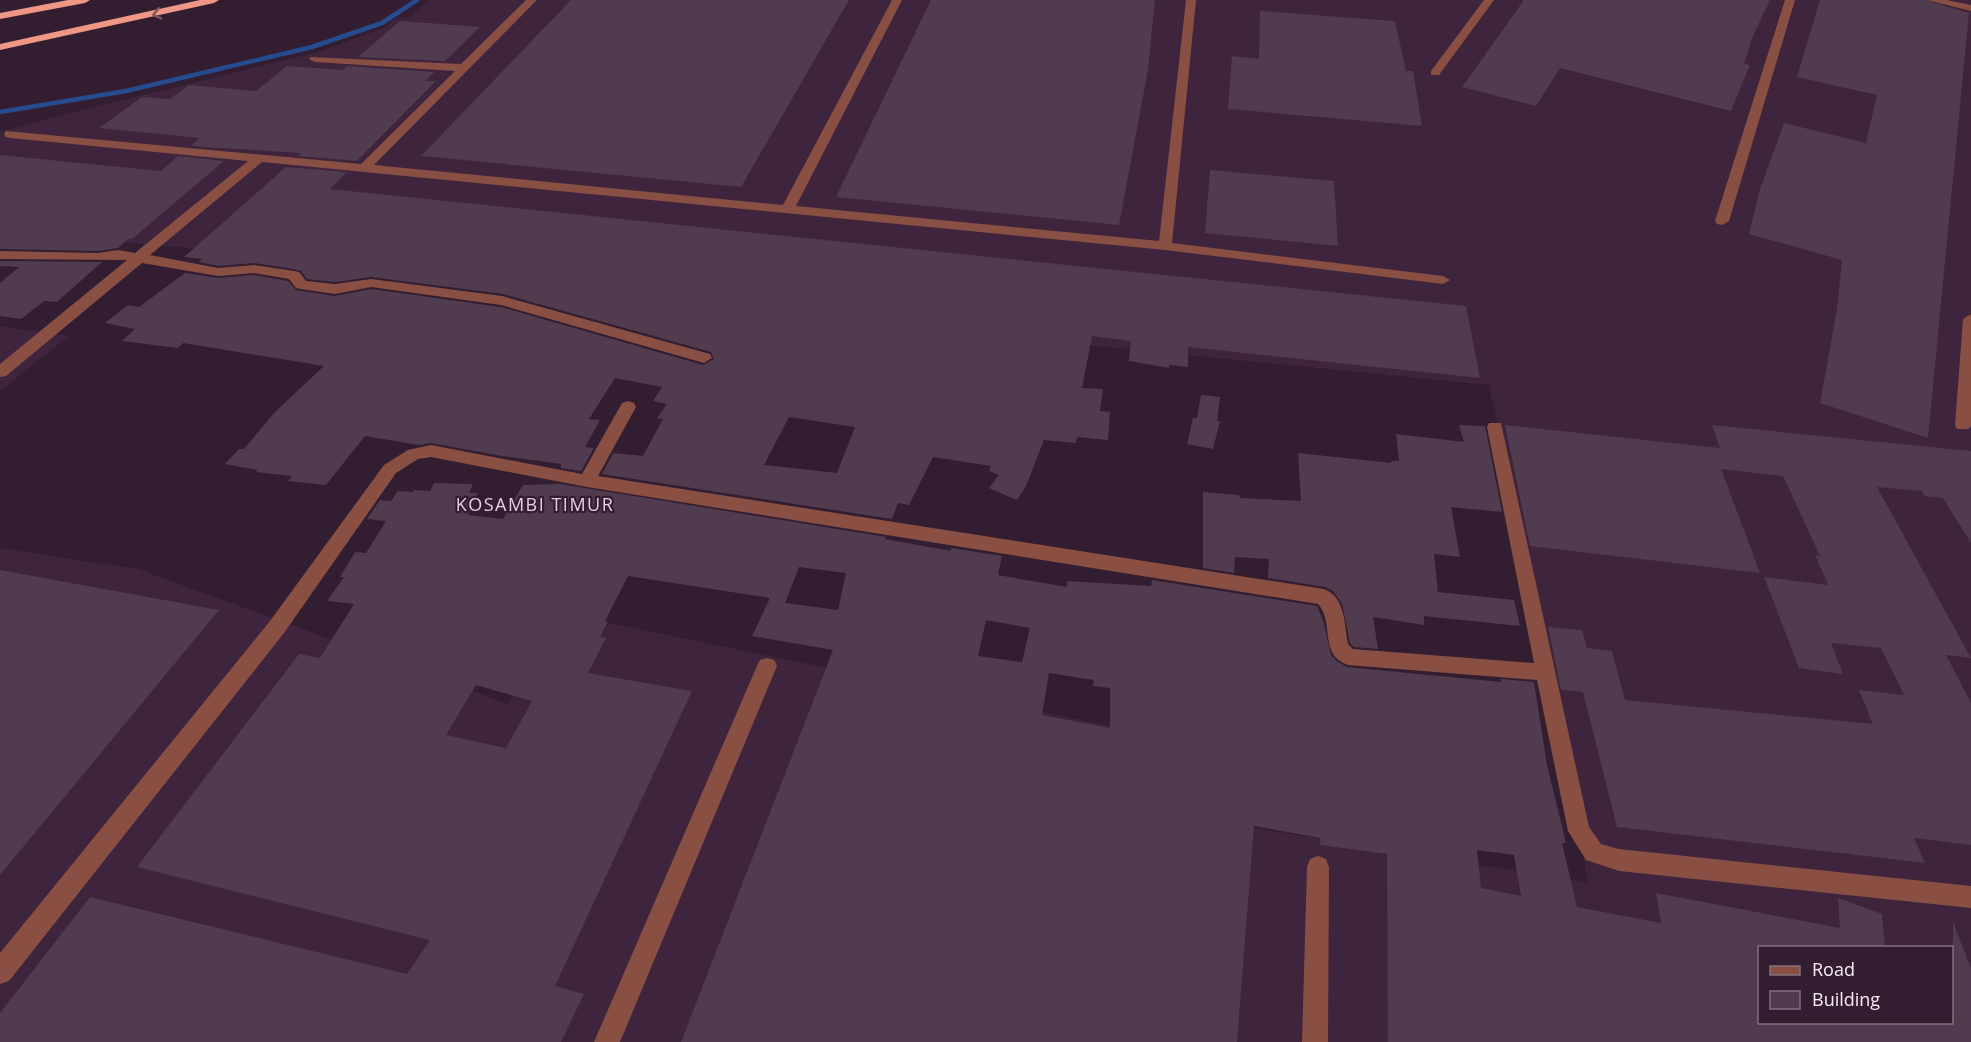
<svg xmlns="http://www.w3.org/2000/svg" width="1971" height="1042" font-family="'Open Sans',sans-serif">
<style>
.built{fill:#3e243c;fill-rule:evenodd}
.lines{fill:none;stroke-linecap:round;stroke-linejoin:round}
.stream{stroke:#264c90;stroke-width:4.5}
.building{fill:#513b4f;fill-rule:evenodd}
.minor{fill:#894f43;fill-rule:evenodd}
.highway{fill:#ee9785;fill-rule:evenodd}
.oneway{stroke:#875457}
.labels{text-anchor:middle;stroke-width:4.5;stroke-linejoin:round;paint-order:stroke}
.quarter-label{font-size:18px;letter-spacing:1.5px;fill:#e8cce5;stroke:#331e31}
</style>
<rect width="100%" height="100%" fill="#331e31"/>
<g class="built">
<path d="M429 0H1971V1042H0V548L138 569 508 704 538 662 579 666 609 623 1130 730 1124 806 1588 883 1545 641 1489 385 765 313 320 258 0 233V132L50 118 318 52 384 28 395 19 410 17ZM1760 948H1952V1022H1760Z"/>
<polygon points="0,326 69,336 0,391"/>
</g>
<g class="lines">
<polyline class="stream" points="0,112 126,91 312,47 382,23 417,0"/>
</g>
<g class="building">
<polygon points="571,0 849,0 741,187 421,156"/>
<polygon points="931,0 1155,0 1148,70 1119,225 836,197"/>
<polygon points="1524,0 1770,0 1753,36 1744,64 1750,65 1731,111 1560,68 1536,106 1462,87"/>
<polygon points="1820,0 1925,0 1969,13 1928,438 1820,403 1837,309 1842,260 1749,234 1760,189 1784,123 1866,143 1877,95 1797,77"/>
<polygon points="1260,11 1395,21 1406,71 1413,71 1422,126 1228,109 1232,56 1259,59"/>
<polygon points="400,21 441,24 480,27 445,61 358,57"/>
<polygon points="287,66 343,70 347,66 434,72 425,81 436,81 357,161 298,156 301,153 191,146 200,138 99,128 142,97 170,99 189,85 256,91"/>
<polygon points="0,155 161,171 178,156 224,161 132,239 128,239 118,248 98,251 0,249"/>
<path d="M286 167 347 172 330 189 1466 306 1480 378 1188 347V367L1169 365V368L1129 361 1131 341 1092 336 1082 388 1103 389 1100 411 1110 412 1108 440 1077 437 1076 443 1044 440 1026 486 1017 500 989 488 999 475 989 471 991 466 933 457 909 505 898 503 892 519 602 474 613 453 643 456 663 419 657 418 667 404 653 401 662 387 615 378 589 419 600 420 585 447 594 448 581 471 561 468V464L502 456 431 443 419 445 365 436 326 485 288 481 292 476 256 472 258 470 225 464 239 449H244L275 412 324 366 183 343 178 348 122 341 135 329 105 323 128 305 139 307 185 273 218 278 254 275 288 281 296 290 335 296 371 289 501 307 703 365 714 359 711 352 503 294 371 277 335 282 307 279 301 271 294 269 254 263 218 266 199 262 202 259 184 257ZM789 417 855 427 837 473 764 465Z"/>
<polygon points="1210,170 1334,181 1338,246 1205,233"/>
<polygon points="0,261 102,262 57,302 44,301 21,319 0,316 0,283 19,267 0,266"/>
<polygon points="1201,395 1220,397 1217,421 1220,421 1213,449 1187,444 1193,418 1197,418"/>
<polygon points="1459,425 1485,426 1502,512 1451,507 1460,557 1434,554 1438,592 1514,600 1520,626 1424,616 1424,625 1373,617 1378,649 1354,647 1350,643 1342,604 1333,591 1325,587 1268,578 1269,559 1235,557 1234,573 1203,568 1203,492 1239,495 1240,498 1301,501 1298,453 1391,463 1391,461 1399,461 1396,434 1464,442"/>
<polygon points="1505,425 1720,448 1712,425 1971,451 1971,543 1943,498 1924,496 1922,491 1877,487 1971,658 1946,655 1971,703 1971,845 1914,838 1925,863 1617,827 1583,692 1561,690 1548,627 1582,630 1587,648 1612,651 1625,700 1873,724 1859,690 1904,695 1881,648 1831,643 1843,674 1799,668 1764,577 1828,585 1815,555 1820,556 1783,476 1721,469 1760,573 1530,546"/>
<path d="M434 483 473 484 469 493H478L468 515 503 519 523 485 560 484 886 537 885 539 951 551V548L1002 556 998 575 1067 587V581L1151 586 1152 580 1317 606 1323 620 1331 655 1338 662 1347 667 1501 682V679L1534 682 1547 765 1566 843H1562L1577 907 1661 923 1656 893 1840 928 1838 898 1882 914 1885 948H1760V1023H1952L1953 922 1971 968V1042H1388L1387 854 1320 845V838L1254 826 1237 1042H681L833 650 752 636 770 598 628 576 605 621 608 622 600 637 606 638 588 673 692 691 555 986 584 994 561 1042H0V1013L90 897 407 974 430 940 137 867 299 654 320 658 354 604 327 601 344 577H340L355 552 366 553 386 521 367 519 380 500 391 501 398 491 413 492 414 490 430 491ZM799 567 846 573 838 610 785 603ZM986 620 1030 628 1022 662 978 656ZM1049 673 1094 680 1093 686 1110 688V728L1042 715ZM476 685 532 701 506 748 446 735ZM1477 850 1514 855 1521 896 1481 888Z"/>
<polygon points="0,570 219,610 0,875"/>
</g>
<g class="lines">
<g class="minor">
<polygon points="526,0 537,0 374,165 783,205 892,0 902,0 796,206 1159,241 1186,0 1196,0 1172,243 1443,276 1450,280 1443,284 1165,250 262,162 150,255 218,268 254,265 294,271 299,272 306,281 335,284 371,279 502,296 710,354 712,358 704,363 501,305 371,287 335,294 301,289 296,288 289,279 254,273 218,276 142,263 6,376 0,377 0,364 127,260 0,259 0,251 98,253 118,250 135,253 248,161 10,138 6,137 4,134 6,131 361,164 455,71 315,62 309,59 311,57 461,64"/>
<polygon points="1484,0 1494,0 1439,75 1431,75 1431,71"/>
<polygon points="1785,0 1795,0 1729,221 1722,225 1717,224 1715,221"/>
<polygon points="1927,0 1947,0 1971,5 1971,11"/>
<polygon points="1971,314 1971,426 1969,429 1957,429 1955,425 1963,319"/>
<path d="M628 401 634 403 636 407 598 476 1324 589C1346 597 1344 625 1348 644L1353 649 1534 663 1487 427 1489 423H1501L1589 827 1601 844 1619 849 1971 886V908L1619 871 1586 860 1568 831 1537 680 1348 665C1318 655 1335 622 1318 604L587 487 431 457 418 459 396 473 284 633 9 981 0 984V953L270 621 384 465 408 450 431 445 582 474 622 403Z"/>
<polygon points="767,658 774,660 777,666 620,1042 594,1042 757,666 760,660"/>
<polygon points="1318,856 1326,859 1329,867 1328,1042 1302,1042 1307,867 1310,859"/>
</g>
<g class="highway">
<polygon points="68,0 90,0 85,3 0,19 0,13"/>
<polygon points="200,0 219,0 214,3 0,50 0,44"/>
</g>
</g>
<defs><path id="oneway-chevron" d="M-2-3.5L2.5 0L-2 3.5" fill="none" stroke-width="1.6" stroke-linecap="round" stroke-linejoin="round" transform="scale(1.5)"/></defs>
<use class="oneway" href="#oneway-chevron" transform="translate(157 14) rotate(167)"/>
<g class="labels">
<g class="quarter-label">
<text x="535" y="511">KOSAMBI TIMUR</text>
</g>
</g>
<rect x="1758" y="946" width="195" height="78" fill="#331e31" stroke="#837081" stroke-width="1.5"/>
<rect x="1770" y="966" width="30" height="9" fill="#894f43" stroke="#837081" stroke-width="1.5"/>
<text x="1812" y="976" font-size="18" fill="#faebf8">Road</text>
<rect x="1770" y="991" width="30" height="18" fill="#513b4f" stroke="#837081" stroke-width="1.5"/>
<text x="1812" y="1006" font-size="18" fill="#faebf8">Building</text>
</svg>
